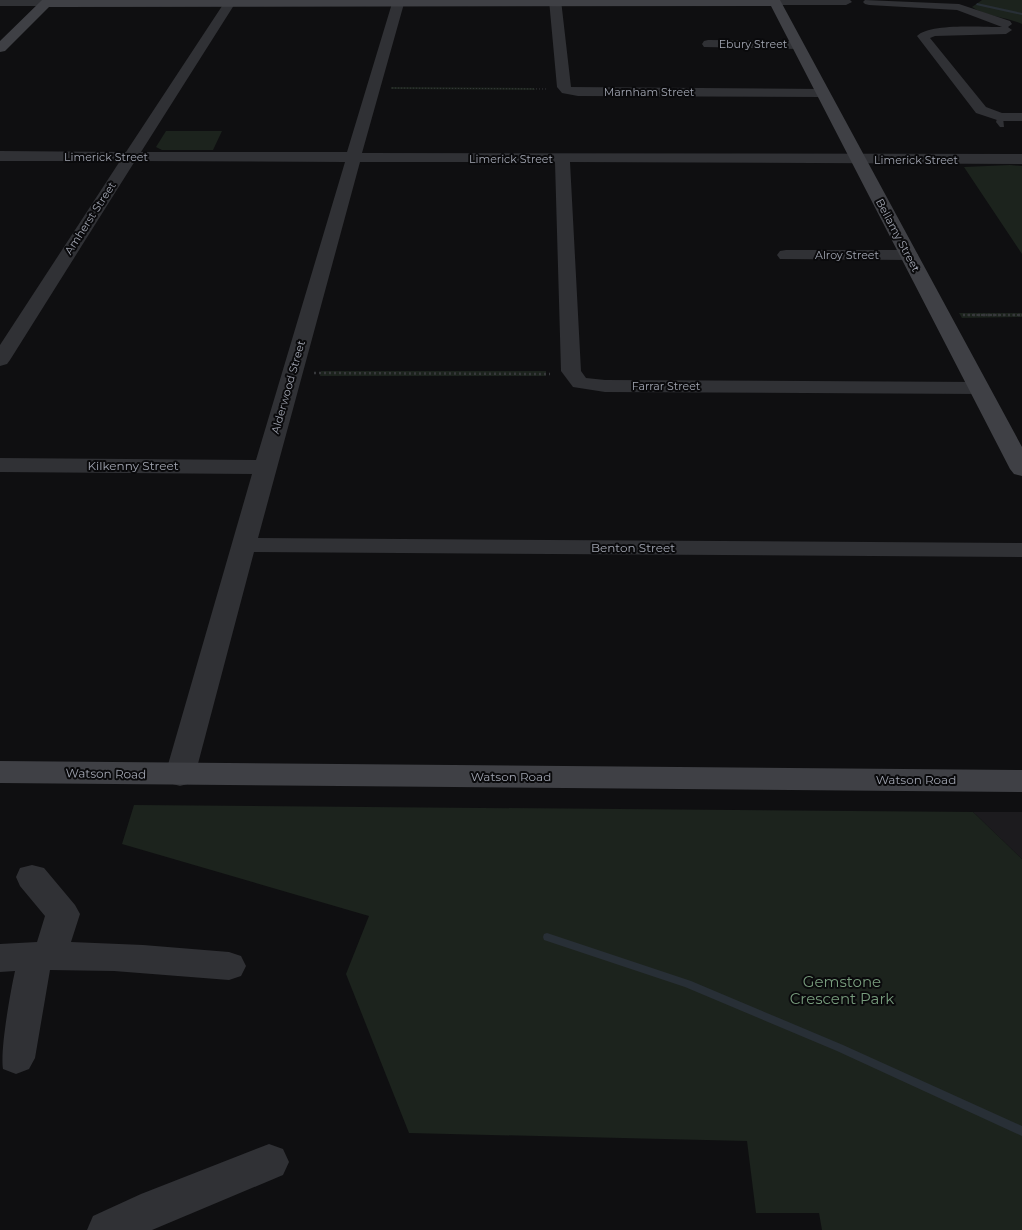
<svg xmlns="http://www.w3.org/2000/svg" width="1022" height="1230" font-family="Montserrat,sans-serif">
<style>
.built{fill:#1c1b1e}
.green{fill:#1c231d}
.lines{fill:none;stroke-linecap:round;stroke-linejoin:round}
.stream{fill:#282f36;fill-rule:evenodd}
.path-far2{stroke:#37383c;stroke-width:1;stroke-dasharray:1 2;stroke-linecap:butt}
.path-far1{stroke:#37383c;stroke-width:2;stroke-dasharray:2 2.5;stroke-linecap:butt}
.path{stroke:#37383c;stroke-width:2.5;stroke-dasharray:2 3;stroke-linecap:butt}
.lane{fill:#303135;fill-rule:evenodd}
.street{fill:#303135;fill-rule:evenodd}
.secondary{fill:#3f4045;fill-rule:evenodd}
.labels{text-anchor:middle;stroke-width:4;stroke-linejoin:round;paint-order:stroke}
.far-street-label{font-size:11px;fill:#a1a5b1;stroke:#0a0a0c}
.street-label{font-size:12px;fill:#a1a5b1;stroke:#0a0a0c}
.near-park-label{font-size:15px;fill:#789c7d;stroke:#0a0a0c}
</style>
<rect width="100%" height="100%" fill="#0f0f11"/>
<polygon class="built" points="973,812 1022,812 1022,859"/>
<g class="green">
<path d="M982 0H1022V24C1007 17 984 16 972 7Z"/>
<polygon points="391,87 534,88 535,90 391,89"/>
<polygon points="166,131 222,131 213,150 162,150 156,147"/>
<polygon points="1010,165 1022,166 1022,254 964,167"/>
<polygon points="959,313 1022,313 1022,317 962,318"/>
<polygon points="321,371 546,371 546,376 320,376"/>
<polygon points="134,805 973,812 1022,859 1022,1230 822,1230 819,1213 756,1213 747,1141 409,1133 346,974 369,916 122,844"/>
</g>
<g class="lines">
<g class="stream">
<polygon points="977,3 1022,13 1022,15 976,5"/>
<polygon points="547,933 691,981 843,1045 1022,1126 1022,1136 837,1051 685,987 544,940 543,937 544,934"/>
</g>
<polyline class="path-far2" points="392,88 546,89"/>
<polyline class="path-far1" points="963,315 1022,315"/>
<g class="path">
<polyline points="963,315 1022,315"/>
<polyline points="314,373 550,374"/>
</g>
<polygon class="lane" points="998,116 1003,117 1004,127 1000,127 996,122"/>
<g class="street">
<polygon points="0,0 48,0 52,3 46,6 0,6"/>
<polygon points="226,0 234,0 236,2 141,152 347,152 393,0 405,0 362,153 1022,154 1022,164 570,162 581,371 586,378 605,380 979,382 986,384 989,388 986,392 979,394 605,392 573,387 561,371 555,162 360,162 258,538 1022,543 1022,557 254,552 195,775 191,783 180,786 169,783 165,775 252,474 0,472 0,458 256,460 345,162 135,161 10,360 7,364 0,366 0,345 120,161 0,161 0,151 126,152"/>
<polygon points="549,0 561,0 571,87 823,89 830,93 823,97 578,96 562,93 557,87"/>
<polygon points="771,0 850,0 852,2 846,5 775,5 771,4 769,2"/>
<path d="M865 0 959 4 1010 21 1012 24 1008 27 1012 30 1006 34 935 36 930 38 986 107 1002 113H1022V121H1000L976 113 917 36C929 23 983 27 1002 27L957 10 869 5 865 4 863 2Z"/>
<polygon points="708,40 798,41 804,45 798,49 704,47 702,44 704,41"/>
<polygon points="786,250 909,250 915,251 918,255 915,259 909,260 780,259 777,255 780,251"/>
<path d="M32 865 44 868 75 905 80 914 71 942 143 945 229 952 241 956 246 966 241 976 229 980 114 971 50 970 35 1058 29 1069 16 1074 3 1069C0 1050 10 994 15 971L0 972V944L37 942 45 916 20 886 16 877 20 868Z"/>
<polygon points="269,1144 283,1149 289,1162 283,1175 152,1230 87,1230 93,1216 141,1194"/>
</g>
<g class="secondary">
<polygon points="42,0 780,0 1022,447 1022,476 1014,474 1010,469 771,6 49,7 5,51 0,52 0,41"/>
<polygon points="0,761 1022,770 1022,792 0,783"/>
</g>
</g>
<g class="labels">
<g class="far-street-label">
<text x="753" y="48">Ebury Street</text>
<text x="649" y="96">Marnham Street</text>
<text x="106" y="161">Limerick Street</text>
<text x="511" y="163">Limerick Street</text>
<text x="916" y="164">Limerick Street</text>
<text transform="translate(90 218) rotate(-57)" y="4">Amherst Street</text>
<text transform="translate(898 235) rotate(62)" y="4">Bellamy Street</text>
<text x="847" y="259">Alroy Street</text>
<text x="666" y="390">Farrar Street</text>
<text transform="translate(288 387) rotate(-74)" y="4">Alderwood Street</text>
</g>
<g class="street-label">
<text x="133" y="470">Kilkenny Street</text>
<text x="633" y="552">Benton Street</text>
<text transform="translate(106 774) rotate(1)" y="4">Watson Road</text>
<text x="511" y="781">Watson Road</text>
<text x="916" y="784">Watson Road</text>
</g>
<g class="near-park-label">
<text x="842" y="987">Gemstone<tspan x="842" dy="17">Crescent Park</tspan></text>
</g>
</g>
</svg>
